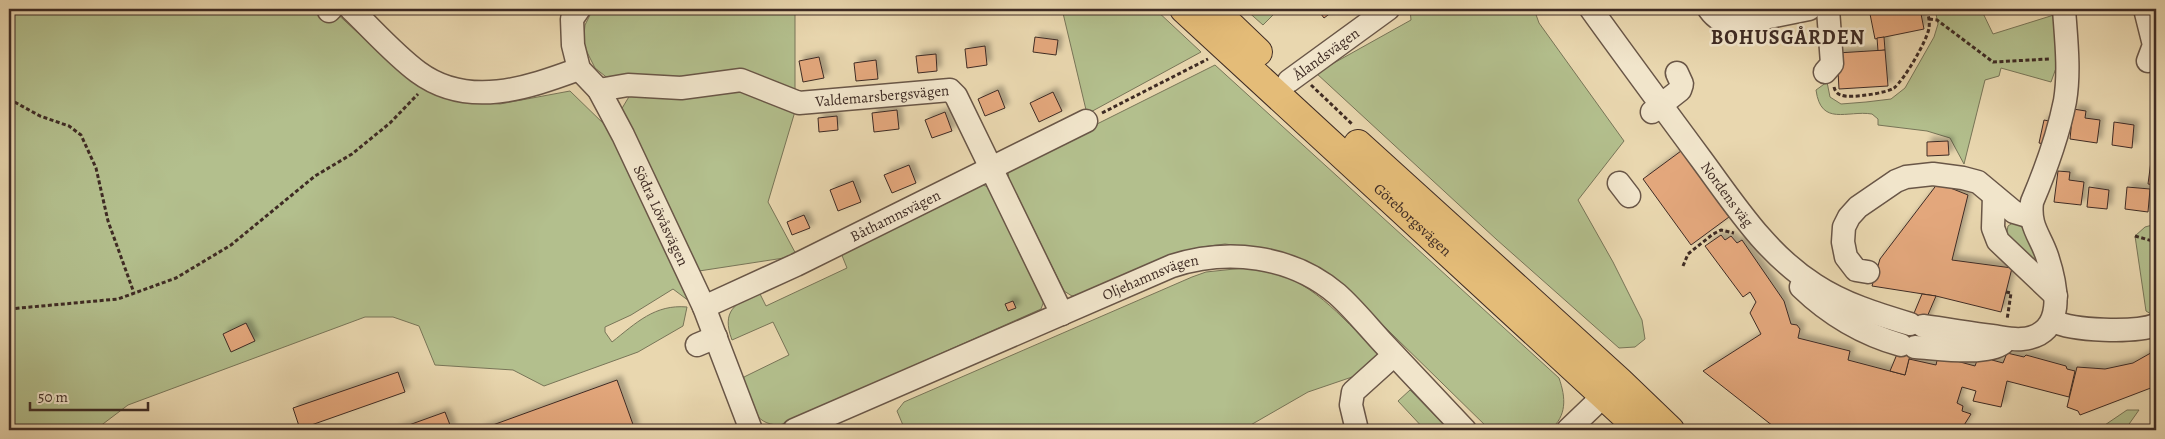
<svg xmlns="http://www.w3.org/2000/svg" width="2165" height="439" font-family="Alegreya,serif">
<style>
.green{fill:#b3bf8d;stroke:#787558}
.building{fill:#e3a77c;stroke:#3e2b24;filter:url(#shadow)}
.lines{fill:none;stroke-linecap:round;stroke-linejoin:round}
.minor-casing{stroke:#695647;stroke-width:25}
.major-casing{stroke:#3e2b24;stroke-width:30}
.path{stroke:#3e2b24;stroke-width:3;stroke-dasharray:4 2.5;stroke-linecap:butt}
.minor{stroke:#f1e5cb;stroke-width:22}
.major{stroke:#e4bc78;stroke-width:28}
.labels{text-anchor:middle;stroke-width:5;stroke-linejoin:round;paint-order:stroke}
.street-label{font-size:15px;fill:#3e2b24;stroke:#f1e5cb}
.district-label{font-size:20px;font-weight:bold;letter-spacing:1px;fill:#3e2b24;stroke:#f1e5cb}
</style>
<defs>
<filter id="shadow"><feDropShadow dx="4.5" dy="-4.5" stdDeviation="2.5" flood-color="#0004"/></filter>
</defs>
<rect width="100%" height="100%" fill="#e9d7af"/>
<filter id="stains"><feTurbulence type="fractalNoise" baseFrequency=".004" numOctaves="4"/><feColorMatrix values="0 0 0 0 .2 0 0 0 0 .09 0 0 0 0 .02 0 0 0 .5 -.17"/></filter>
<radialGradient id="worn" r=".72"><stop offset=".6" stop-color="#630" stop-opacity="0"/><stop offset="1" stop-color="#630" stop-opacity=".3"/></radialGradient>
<g class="green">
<path d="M9 9H332L397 69 468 101 500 104 570 91 606 126 697 307 673 289 631 315 605 327V332L612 342C636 323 655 304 687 307L683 326 638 352 544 386 513 370 435 365 419 326 393 317H365L128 405 95 430H9Z"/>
<polygon points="593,9 795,9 795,96 679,82 610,80 595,68 583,44 585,25"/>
<polygon points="1062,9 1155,9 1201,52 1087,114"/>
<polygon points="1245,9 1279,9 1263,25"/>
<polygon points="1410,9 1534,9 1539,23 1624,141 1578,200 1613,262 1642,320 1645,339 1635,347 1619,348 1496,239 1316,73 1411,20"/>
<path d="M1935 9H1981L1993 34 2057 14 2060 57 2051 82 2001 68 1999 76 1985 80 1964 164 1950 138 1927 131 1878 125V119L1872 114C1847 110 1821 127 1816 90L1827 82 1830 97 1841 104 1866 102 1891 99 1905 88 1934 37 1938 24Z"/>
<path d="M1215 65 1559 378C1566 398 1567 416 1550 430H1490L1346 289 1290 256 1271 250 1225 244 1202 247 1178 253 1077 295 1072 296 1064 291 1009 179 1008 172 1013 166Z"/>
<polygon points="737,84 796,108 768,202 797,256 699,271 621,110 633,90"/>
<path d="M978 183 993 189 1045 298 1041 309 780 425C752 425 752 403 743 381L744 377 789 355 773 322 732 340C721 311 735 303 759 292L766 306 847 268 841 253Z"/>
<polygon points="2014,222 2025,229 2044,273 2006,237 2008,226"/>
<polygon points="2156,224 2156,317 2146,311 2135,236 2145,227"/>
<path d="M1244 268C1253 269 1262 270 1271 272 1316 283 1348 324 1379 355L1355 376 1308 392 1242 430H905L897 411 904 402 1192 277 1206 272Z"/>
<polygon points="1410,390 1449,430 1425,430 1398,401"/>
<polygon points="2127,410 2139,410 2127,427 2138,427 2142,430 2093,430 2099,429"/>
</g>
<g class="building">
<polygon points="1317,9 1336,9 1324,18"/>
<polygon points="1869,9 1920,9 1924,29 1875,39"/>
<polygon points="1035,37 1058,40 1056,55 1033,52"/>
<polygon points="1884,37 1885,50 1878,51 1877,38"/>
<polygon points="985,46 987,65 967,68 965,49"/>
<polygon points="1885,50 1888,86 1839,89 1837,53"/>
<polygon points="936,54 937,71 918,73 916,56"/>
<polygon points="819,57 824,78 803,82 799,61"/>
<polygon points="876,60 878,79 856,81 854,63"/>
<polygon points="998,90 1005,108 985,116 978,99"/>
<polygon points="1053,92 1062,111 1039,122 1030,103"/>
<polygon points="2073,109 2086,111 2085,118 2100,120 2097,143 2070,139"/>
<polygon points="897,110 899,129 874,132 872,113"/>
<polygon points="945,112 952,131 932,138 925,120"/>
<polygon points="837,116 838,130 819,132 818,118"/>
<polygon points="2044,120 2054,122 2049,145 2039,143"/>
<polygon points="2114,122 2134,125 2132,148 2112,145"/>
<polygon points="2154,131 2156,132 2156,155 2152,154"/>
<polygon points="1948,141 1949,155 1927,156 1927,142"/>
<polygon points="1681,151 1729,217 1691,245 1643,179"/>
<polygon points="2151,161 2156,161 2156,185 2148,184"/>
<polygon points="909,165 916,183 892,193 884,175"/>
<polygon points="2058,171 2070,172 2069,180 2084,182 2081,205 2054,202"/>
<polygon points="853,181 861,202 838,211 830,190"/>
<polygon points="1938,183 1968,195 1952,260 2012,268 2001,312 1936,296 1872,286 1880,259"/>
<polygon points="2089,187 2109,190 2107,209 2087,207"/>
<polygon points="2127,187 2150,189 2148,212 2125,209"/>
<polygon points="804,215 810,228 792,235 787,222"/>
<polygon points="1721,235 1725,240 1731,236 1737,243 1742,240 1784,301 1791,324 1797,325 1800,329 1798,338 1850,351 1848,360 1905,375 1909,359 1936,365 1938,356 1975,366 1978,358 1992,359 1992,360 2003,363 2007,353 2024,357 2026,355 2066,366 2067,369 2075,371 2069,397 2007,381 2001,407 1973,401 1976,391 1962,387 1957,403 1963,406 1962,411 1971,414 1961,430 1778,430 1703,371 1761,334 1750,313 1756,302 1750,292 1743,297 1705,246"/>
<polygon points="1922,294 1936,296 1909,359 1905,375 1890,371"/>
<polygon points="1013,301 1016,308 1008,311 1005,304"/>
<polygon points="246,323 255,341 231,352 223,334"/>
<polygon points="2156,350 2156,386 2080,415 2078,411 2067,407 2077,367 2105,369 2133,363"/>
<polygon points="398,372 405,392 300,429 293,408"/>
<polygon points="617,380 635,430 479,430"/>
<polygon points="445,412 452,430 395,430"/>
</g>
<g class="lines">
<defs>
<g id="minor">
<path d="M351 9C373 30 394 54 418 72 468 109 527 88 579 69"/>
<path id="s1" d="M579 9 572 19 573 45 579 69 599 90 623 135 704 307 751 430"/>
<path id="s2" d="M1591 9C1627 59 1664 109 1701 159 1735 205 1766 254 1815 285 1844 304 1877 314 1910 324"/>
<path d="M1709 9C1716 19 1723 22 1735 24L1809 9"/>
<polyline points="2145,9 2154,45 2148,61"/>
<polyline points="329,11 331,9"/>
<polyline points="1825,72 1832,64 1828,9"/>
<path id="s3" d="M1289 81 1388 9"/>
<path id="s4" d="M599 90 628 85 681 88 741 80 799 103 950 90 956 96 1062 314"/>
<polyline points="1652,112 1680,90 1682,84 1677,73"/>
<polyline points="1619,183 1629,196"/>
<polyline points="1994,196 1993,228 1998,241 2056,296"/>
<polyline points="1868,272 1856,270 1846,257 1843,242 1844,227 1849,217 1858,207 1896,181 1906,177 1933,174 1963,178 1978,182 2014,212 2031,217"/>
<path d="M1801 287C1830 315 1862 334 1901 345"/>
<path id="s5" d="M704 307 796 265 1086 121"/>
<path d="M2053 321C2073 331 2134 333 2156 325"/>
<path d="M1923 326C1946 329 1969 333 1992 336 2001 337 2012 340 2022 339 2067 335 2057 286 2047 256 2040 235 2029 227 2032 202 2046 169 2058 136 2065 101 2070 71 2066 38 2064 9"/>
<polyline points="697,345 716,337"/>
<path d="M1915 347C1936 348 1985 356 2003 343"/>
<path id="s6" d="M794 430 1172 266C1227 248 1291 255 1337 294 1354 309 1369 328 1384 344 1411 373 1438 401 1465 430"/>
<polyline points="1357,430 1351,405 1353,392 1394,355"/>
<polyline points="1568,430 1616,384"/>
</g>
<g id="major">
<path id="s7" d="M1184 9 1641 430"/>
<polyline points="1213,9 1258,52"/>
<polyline points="1358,144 1619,381 1670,430"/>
</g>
</defs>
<use href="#minor" class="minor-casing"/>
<use href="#major" class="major-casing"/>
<g class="path">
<polyline points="1929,19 1937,20 1993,62 2049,59"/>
<polyline points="1311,85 1352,124"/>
<path d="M1834 87C1835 91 1837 94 1841 95 1849 99 1887 93 1894 88 1904 80 1927 41 1929 28 1930 21 1928 15 1927 9"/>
<polyline points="9,99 40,116 69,126 81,135 96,168 108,221 134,293"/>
<polyline points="1102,113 1208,59"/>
<polyline points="2135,236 2156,242"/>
<polyline points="1683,266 1688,254 1713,234 1721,230 1734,233"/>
<polyline points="2006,292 2011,293 2007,320"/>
<polyline points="9,309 118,299 176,278 231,245 315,176 352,154 390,123 418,94"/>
</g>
<use href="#minor" class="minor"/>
<use href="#major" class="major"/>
</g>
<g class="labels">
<g class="street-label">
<text dy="5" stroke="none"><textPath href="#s3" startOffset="46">Ålandsvägen</textPath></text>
<text dy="5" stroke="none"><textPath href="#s4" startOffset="289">Valdemarsbergsvägen</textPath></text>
<text dy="5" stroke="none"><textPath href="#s2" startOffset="230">Nordens väg</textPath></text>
<text dy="5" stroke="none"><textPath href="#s5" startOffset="212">Båthamnsvägen</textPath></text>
<text dy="5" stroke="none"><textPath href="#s1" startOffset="232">Södra Lövåsvägen</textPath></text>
<text dy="5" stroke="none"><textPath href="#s7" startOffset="311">Göteborgsvägen</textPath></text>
<text dy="5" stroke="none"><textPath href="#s6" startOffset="388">Oljehamnsvägen</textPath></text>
</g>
<g class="district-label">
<text x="1788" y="44">BOHUSGÅRDEN</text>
</g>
</g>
<rect width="2165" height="439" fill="none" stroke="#e9d7af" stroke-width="30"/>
<rect x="10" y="10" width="2145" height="419" fill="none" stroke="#3e2b24" stroke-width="2.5"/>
<rect x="15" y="15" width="2135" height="409" fill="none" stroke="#3e2b24"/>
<path d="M30 402v8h118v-8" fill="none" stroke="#3e2b24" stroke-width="2.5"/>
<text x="38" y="402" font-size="15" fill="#3e2b24" stroke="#f1e5cb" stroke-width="4" paint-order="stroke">50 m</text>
<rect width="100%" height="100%" filter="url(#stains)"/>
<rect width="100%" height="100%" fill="url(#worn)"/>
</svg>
